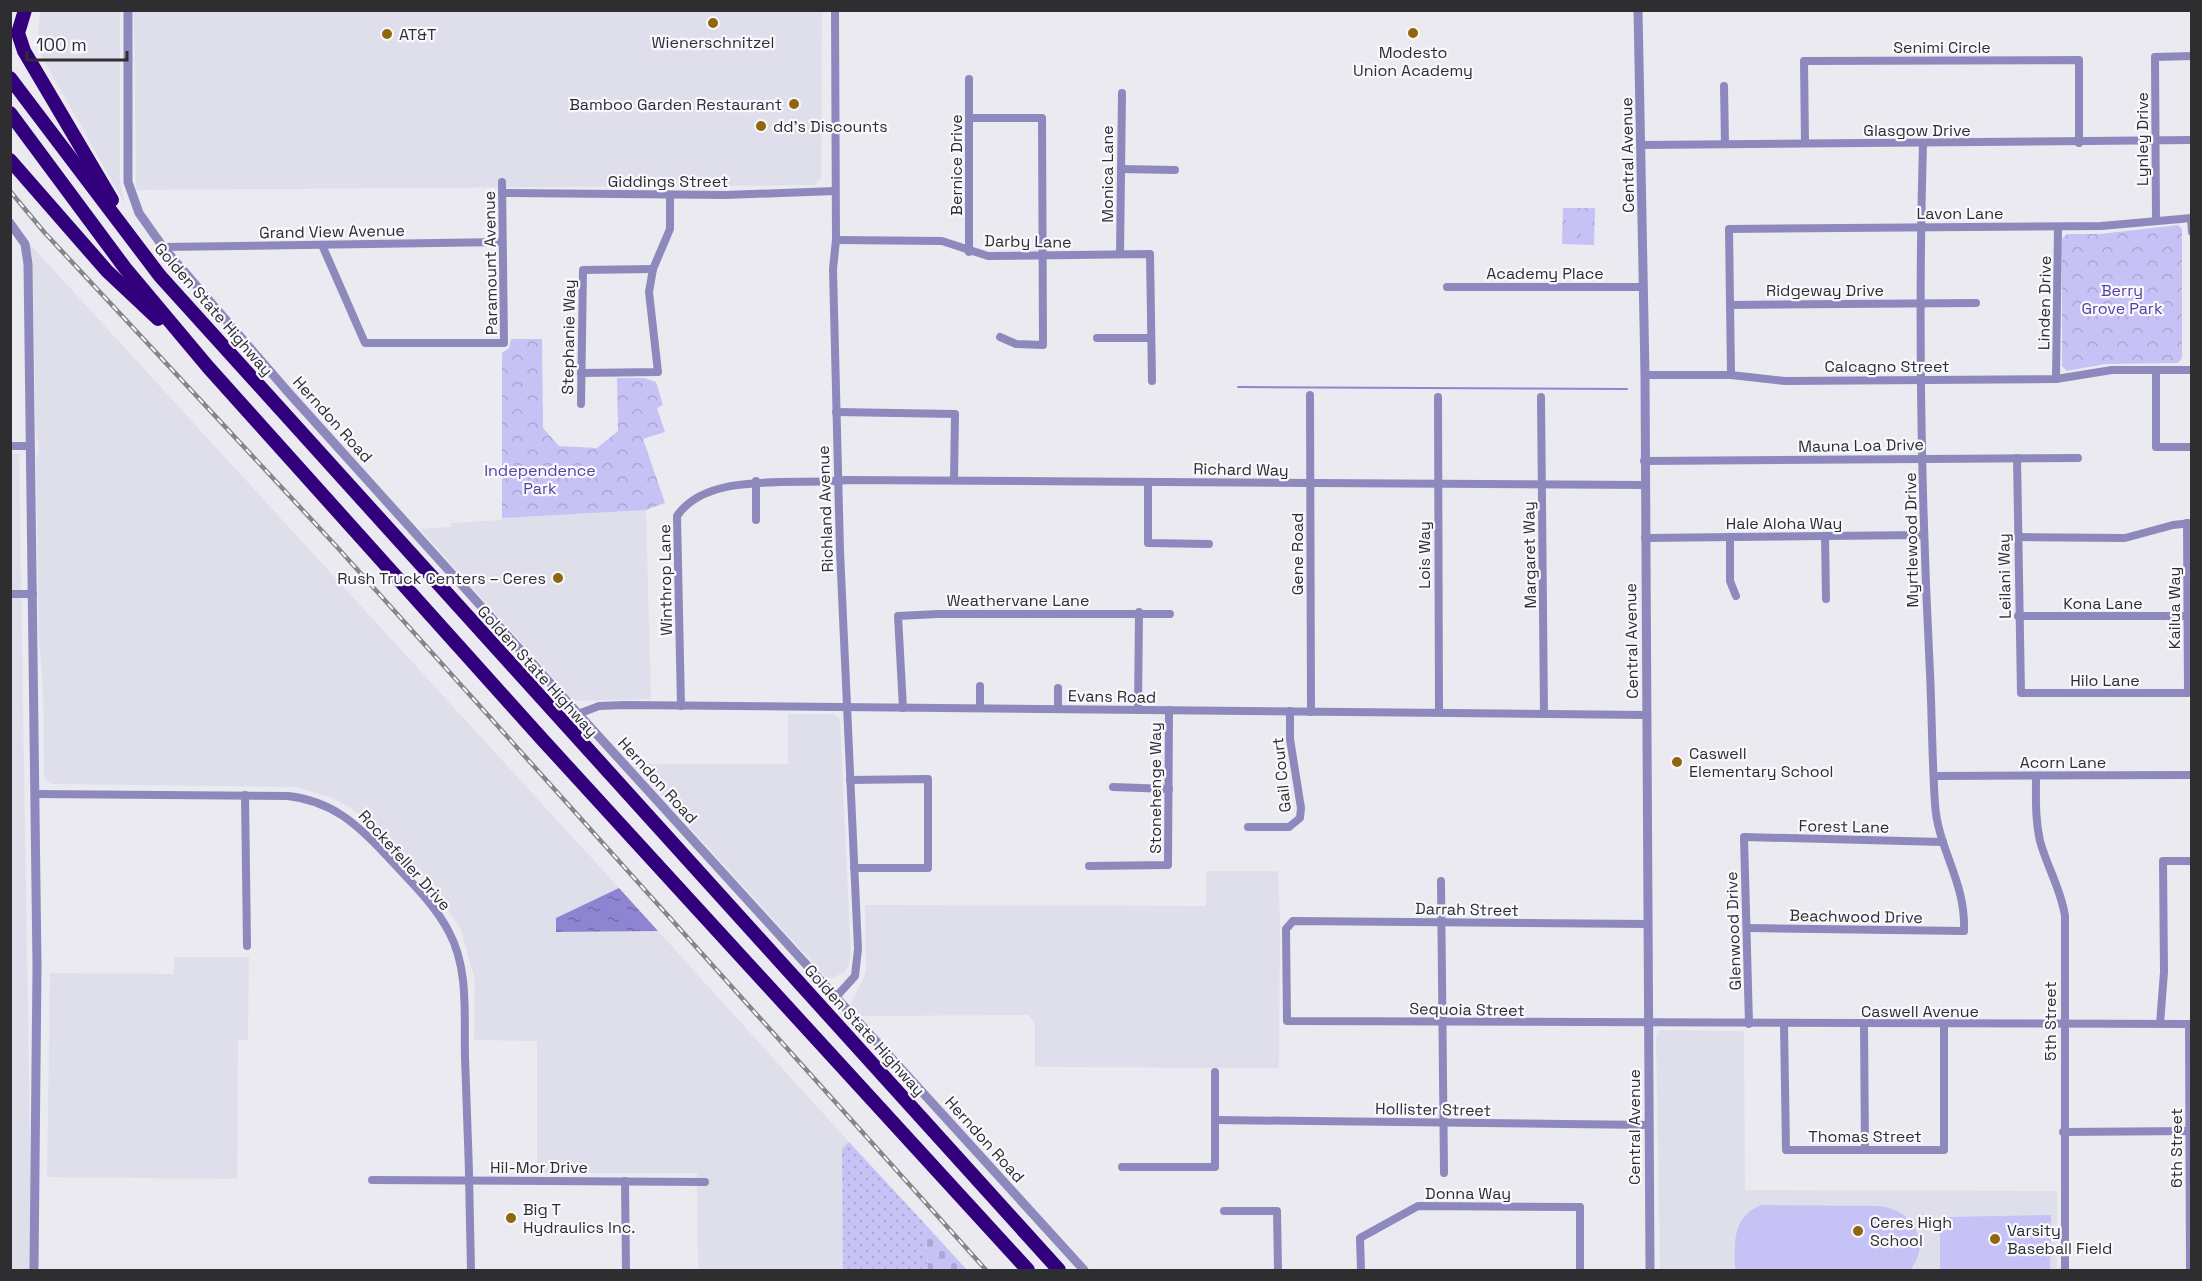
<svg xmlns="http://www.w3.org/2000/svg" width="2202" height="1281" font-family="'Space Grotesk',sans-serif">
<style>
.built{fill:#dfdeeb}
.grass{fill:url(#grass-dots)}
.cemetery{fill:url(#cemetery-stones)}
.park{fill:url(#park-crowns)}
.garden{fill:#c6c2f5}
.water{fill:url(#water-ripples)}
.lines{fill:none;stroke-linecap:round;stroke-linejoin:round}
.stream{stroke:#8e84d1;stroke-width:2}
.minor{stroke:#8e89bd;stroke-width:8}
.tertiary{stroke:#8e89bd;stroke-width:9}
.motorway{stroke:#33007d;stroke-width:14}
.rail-casing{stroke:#868589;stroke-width:4.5}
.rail{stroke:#f8f8fe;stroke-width:2;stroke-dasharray:7;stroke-linecap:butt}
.poi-dot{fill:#90660e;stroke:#f8f8fe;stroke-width:2}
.labels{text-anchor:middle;stroke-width:4.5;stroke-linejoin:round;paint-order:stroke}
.poi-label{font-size:16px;fill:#2e2e30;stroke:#f8f8fe;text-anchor:start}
.street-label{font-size:16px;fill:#2e2e30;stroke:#f8f8fe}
.park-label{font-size:16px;fill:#55429e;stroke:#f8f8fe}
</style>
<defs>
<pattern id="grass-dots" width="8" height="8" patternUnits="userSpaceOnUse" patternTransform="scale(1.5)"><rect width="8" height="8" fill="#c6c2f5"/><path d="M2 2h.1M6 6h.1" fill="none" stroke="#aaa7d2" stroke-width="1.8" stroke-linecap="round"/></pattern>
<pattern id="cemetery-stones" width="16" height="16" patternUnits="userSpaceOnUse" patternTransform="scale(1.5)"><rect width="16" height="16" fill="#c6c2f5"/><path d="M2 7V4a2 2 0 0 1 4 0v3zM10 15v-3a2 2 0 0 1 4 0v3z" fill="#aaa7d2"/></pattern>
<pattern id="park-crowns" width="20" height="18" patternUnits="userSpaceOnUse" patternTransform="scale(1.5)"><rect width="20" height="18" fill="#c6c2f5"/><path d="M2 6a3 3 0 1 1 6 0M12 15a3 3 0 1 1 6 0" fill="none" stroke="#aaa7d2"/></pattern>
<pattern id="water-ripples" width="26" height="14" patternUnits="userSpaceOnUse" patternTransform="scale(1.5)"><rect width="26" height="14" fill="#8e84d1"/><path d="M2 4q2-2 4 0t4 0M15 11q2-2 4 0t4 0" fill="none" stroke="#746caa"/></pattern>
</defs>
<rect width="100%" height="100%" fill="#ebeaf0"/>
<g class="built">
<polygon points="43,11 120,11 120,182 125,204 42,57 37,43 40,13"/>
<polygon points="134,11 822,11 821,179 815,185 136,190"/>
<polygon points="27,241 619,888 556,918 556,932 658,931 849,1142 842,1149 843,1270 698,1270 697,1173 537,1173 537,1041 474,1040 475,980 461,930 443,903 375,828 351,808 330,797 295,787 52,784 46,781 44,776 43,689 39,641 36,456 39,453 38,440 36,438 33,269"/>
<polygon points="11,454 19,454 32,1270 11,1270"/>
<polygon points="646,510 651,699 574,701 420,529 451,527 451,523 501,520 502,518"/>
<polygon points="788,714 834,714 840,720 851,957 845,972 832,978 827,978 632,764 788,764"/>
<polygon points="1206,871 1278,871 1280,919 1279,1068 1035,1067 1035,1023 1028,1015 861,1016 851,1004 866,972 865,905 1206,906"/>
<polygon points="174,957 249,957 248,1040 238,1040 237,1179 47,1177 50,973 174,974"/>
<polygon points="1660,1030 1744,1031 1745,1190 2057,1191 2057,1270 1660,1270 1656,1035"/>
</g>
<polygon class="grass" points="849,1142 925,1224 928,1270 843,1270 842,1149"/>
<polygon class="cemetery" points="925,1224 967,1270 928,1270"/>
<g class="park">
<polygon points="1563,208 1595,208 1594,245 1562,244"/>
<polygon points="2178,225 2182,229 2182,358 2178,363 2105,364 2067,371 2062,366 2062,239 2067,234 2100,234"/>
<polygon points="511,339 542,339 543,428 559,446 597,448 618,431 617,378 644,378 656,382 663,405 657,408 665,432 643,439 665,503 646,510 502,518 502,353 509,348"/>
</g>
<g class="garden">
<rect x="1581" y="214" width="11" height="24"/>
<rect x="1566" y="215" width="11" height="24"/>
<path d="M1761 1205 1879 1206C1912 1209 1933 1242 1910 1270H1735C1735 1243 1731 1218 1761 1205Z"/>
<polygon points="2051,1215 2050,1270 1940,1270 1940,1225 1948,1217"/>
</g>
<polygon class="water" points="619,888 658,931 556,932 556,918"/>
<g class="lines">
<polyline class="stream" points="1238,387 1627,389"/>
<g class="minor">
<polyline points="835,10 836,240 833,269 840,551 858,949 855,976 835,998"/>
<polyline points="969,79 969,252"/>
<polyline points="1724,86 1725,144"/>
<polyline points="969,118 1042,118 1043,345 1016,344 1000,337"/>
<polyline points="1805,143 1804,61 2079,60 2079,143"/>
<polyline points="1642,145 2192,140"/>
<polyline points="1121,169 1175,170"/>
<polyline points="502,193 726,195 835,191"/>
<polyline points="2191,218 2192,232"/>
<polyline points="2156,220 2155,57 2192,56"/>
<polyline points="836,240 942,241 988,256 1150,254 1152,381"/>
<polyline points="322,245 365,343 504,343 502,182"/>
<polyline points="163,247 502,242"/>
<polyline points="1120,254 1122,93"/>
<polyline points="1447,287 1643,287"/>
<polyline points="1730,305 1976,303"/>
<polyline points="1097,338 1151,338"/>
<polyline points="2156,370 2156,447 2192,447"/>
<polyline points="581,373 658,372 649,292 653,269 670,229 670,195"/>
<polyline points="1645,375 1731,375 1785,381 2056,379 2112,370 2192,370"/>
<polyline points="1731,375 1729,229 2101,226 2192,218"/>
<polyline points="2056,379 2058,227"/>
<polyline points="1310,395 1311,712"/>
<polyline points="1438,397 1439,712"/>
<polyline points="1541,397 1544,714"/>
<polyline points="581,404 583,270 653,269"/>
<polyline points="836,412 955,414 954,480"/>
<polyline points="10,446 30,446"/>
<polyline points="2017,458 2021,693 2188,693 2187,523"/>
<polyline points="1644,461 2078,458"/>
<polyline points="1148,482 1148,543 1209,544"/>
<polyline points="756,520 756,481"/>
<polyline points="1825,536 1826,599"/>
<polyline points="1730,537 1730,581 1736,596"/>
<polyline points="2017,537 2125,538 2173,525 2191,523"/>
<polyline points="1645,538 1924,535"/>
<polyline points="10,594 33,594"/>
<polyline points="2018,616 2188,616"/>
<path d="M681 706 677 516C708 470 798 486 846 480L1644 485"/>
<polyline points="903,708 898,616 938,614 1170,614"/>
<polyline points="980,708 980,686"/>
<polyline points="1058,709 1058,688"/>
<polyline points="1138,710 1139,612"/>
<polyline points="578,714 599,706 625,705 1646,715"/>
<polyline points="1935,776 2192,775"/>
<path d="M2036 776C2036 798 2035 819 2040 841 2047 867 2061 889 2065 916V1270"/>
<polyline points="850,780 928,779 928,868 854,868"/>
<polyline points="1113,787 1169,789"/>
<path d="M36 794 288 796C332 801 357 824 386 855 408 879 434 903 449 932 469 969 464 1016 465 1057 468 1128 470 1199 471 1270"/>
<polyline points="245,795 247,946"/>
<polyline points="1248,827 1289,827 1300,818 1301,808 1290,739 1290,711"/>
<polyline points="1089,866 1168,865 1169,710"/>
<polyline points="1441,881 1444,1173"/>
<polyline points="1647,924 1293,921 1286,929 1287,1021 2192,1024"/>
<path d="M1748 928 1964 931C1966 881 1938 850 1935 804 1932 760 1932 716 1930 673 1921 497 1918 320 1923 143"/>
<polyline points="1749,1024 1744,837 1943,842"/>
<polyline points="1784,1024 1786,1150 1944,1150 1944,1024"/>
<polyline points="1864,1024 1865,1150"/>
<polyline points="2160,1024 2164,972 2163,861 2192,861"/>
<polyline points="2189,1024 2190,1270"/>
<polyline points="1216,1120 1649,1125"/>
<polyline points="2063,1132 2192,1131"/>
<polyline points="1122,1167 1215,1167 1215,1072"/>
<polyline points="372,1180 705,1182"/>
<polyline points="625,1181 626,1270"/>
<polyline points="1224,1211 1277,1211 1278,1270"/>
<polyline points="1361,1270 1360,1238 1418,1206 1580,1207 1580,1270"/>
</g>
<g class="tertiary">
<polyline points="128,10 128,182 139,213 163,247 288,392 552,685 1084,1270"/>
<polyline points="1638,10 1645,375 1650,1270"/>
<polyline points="10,223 25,244 28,264 37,966 34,1270"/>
</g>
<g class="motorway">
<polyline points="25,10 18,33 24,51 112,200"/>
<polyline points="10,78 160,276 1059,1270"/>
<polyline points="10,113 125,268 208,367 541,738 1028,1270"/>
<polyline points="10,160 107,271 158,319"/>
</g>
<defs>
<polyline id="rail" points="10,191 44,232 337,547 986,1270"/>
</defs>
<use href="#rail" class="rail-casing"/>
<use href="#rail" class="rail"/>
</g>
<g class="poi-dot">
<circle cx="713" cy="23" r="6"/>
<circle cx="1413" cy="33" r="6"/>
<circle cx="387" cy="34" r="6"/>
<circle cx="794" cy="104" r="6"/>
<circle cx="761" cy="126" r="6"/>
<circle cx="558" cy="578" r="6"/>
<circle cx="1677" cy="762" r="6"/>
<circle cx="511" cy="1218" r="6"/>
<circle cx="1858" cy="1231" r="6"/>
<circle cx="1995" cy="1239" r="6"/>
</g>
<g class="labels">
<g class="poi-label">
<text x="399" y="40">AT&amp;T</text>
<text x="713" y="48" text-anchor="middle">Wienerschnitzel</text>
<text x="1413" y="58" text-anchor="middle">Modesto<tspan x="1413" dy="18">Union Academy</tspan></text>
<text x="782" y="110" text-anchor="end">Bamboo Garden Restaurant</text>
<text x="773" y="132">dd's Discounts</text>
<text x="546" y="584" text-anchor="end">Rush Truck Centers – Ceres</text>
<text x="1689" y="759">Caswell<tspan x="1689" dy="18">Elementary School</tspan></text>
<text x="523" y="1215">Big T<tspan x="523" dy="18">Hydraulics Inc.</tspan></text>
<text x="1870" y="1228">Ceres High<tspan x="1870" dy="18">School</tspan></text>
<text x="2007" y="1236">Varsity<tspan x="2007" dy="18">Baseball Field</tspan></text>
</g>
<g class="street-label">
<text x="1942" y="53">Senimi Circle</text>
<text x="1917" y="136">Glasgow Drive</text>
<text transform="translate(2142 139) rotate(-90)" y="6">Lynley Drive</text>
<text transform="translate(1627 155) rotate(-91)" y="6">Central Avenue</text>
<text transform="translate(956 165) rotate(-90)" y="6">Bernice Drive</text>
<text transform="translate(1107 174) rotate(-90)" y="6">Monica Lane</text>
<text x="668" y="187">Giddings Street</text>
<text x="1960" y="219">Lavon Lane</text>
<text transform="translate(332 231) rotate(-1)" y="6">Grand View Avenue</text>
<text transform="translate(1028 241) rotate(1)" y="6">Darby Lane</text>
<text transform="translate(490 263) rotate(-91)" y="6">Paramount Avenue</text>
<text x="1545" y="279">Academy Place</text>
<text x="1825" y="296">Ridgeway Drive</text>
<text transform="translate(2044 303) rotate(-89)" y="6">Linden Drive</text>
<text transform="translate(214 309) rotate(49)" y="6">Golden State Highway</text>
<text transform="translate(568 337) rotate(-89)" y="6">Stephanie Way</text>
<text x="1887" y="372">Calcagno Street</text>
<text transform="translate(333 419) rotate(48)" y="6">Herndon Road</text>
<text transform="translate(1861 445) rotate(-1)" y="6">Mauna Loa Drive</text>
<text transform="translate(1241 469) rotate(1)" y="6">Richard Way</text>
<text transform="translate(825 509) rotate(-92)" y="6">Richland Avenue</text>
<text x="1784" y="529">Hale Aloha Way</text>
<text transform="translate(1911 540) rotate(-91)" y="6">Myrtlewood Drive</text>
<text transform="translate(1297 554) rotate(-90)" y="6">Gene Road</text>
<text transform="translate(1424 555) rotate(-90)" y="6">Lois Way</text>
<text transform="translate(1529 555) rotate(-91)" y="6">Margaret Way</text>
<text transform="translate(2004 576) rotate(-91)" y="6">Leilani Way</text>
<text transform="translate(665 580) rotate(-91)" y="6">Winthrop Lane</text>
<text x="1018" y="606">Weathervane Lane</text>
<text x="2103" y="609">Kona Lane</text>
<text transform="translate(2174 608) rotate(-90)" y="6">Kailua Way</text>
<text transform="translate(1631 641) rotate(-91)" y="6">Central Avenue</text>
<text transform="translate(538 671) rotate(48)" y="6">Golden State Highway</text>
<text x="2105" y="686">Hilo Lane</text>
<text transform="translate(1112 696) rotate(1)" y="6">Evans Road</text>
<text x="2063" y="768">Acorn Lane</text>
<text transform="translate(1281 775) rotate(-96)" y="6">Gail Court</text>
<text transform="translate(658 780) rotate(48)" y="6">Herndon Road</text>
<text transform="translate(1155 788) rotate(-90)" y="6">Stonehenge Way</text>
<text transform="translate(1844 826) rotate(1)" y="6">Forest Lane</text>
<text transform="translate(405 860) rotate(48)" y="6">Rockefeller Drive</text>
<text transform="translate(1467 909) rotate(1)" y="6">Darrah Street</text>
<text transform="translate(1856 916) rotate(1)" y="6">Beachwood Drive</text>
<text transform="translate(1733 931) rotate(-92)" y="6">Glenwood Drive</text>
<text transform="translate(1467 1009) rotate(1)" y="6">Sequoia Street</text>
<text x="1920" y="1017">Caswell Avenue</text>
<text transform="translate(2050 1021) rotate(-90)" y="6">5th Street</text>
<text transform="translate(865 1030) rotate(48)" y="6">Golden State Highway</text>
<text transform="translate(1433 1109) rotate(1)" y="6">Hollister Street</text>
<text transform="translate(1634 1127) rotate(-90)" y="6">Central Avenue</text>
<text x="1865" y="1142">Thomas Street</text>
<text transform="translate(985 1139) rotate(48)" y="6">Herndon Road</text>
<text transform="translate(2176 1148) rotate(-90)" y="6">6th Street</text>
<text x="539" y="1173">Hil-Mor Drive</text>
<text x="1468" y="1199">Donna Way</text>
</g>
<g class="park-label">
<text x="2122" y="296">Berry<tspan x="2122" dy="18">Grove Park</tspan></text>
<text x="540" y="476">Independence<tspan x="540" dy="18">Park</tspan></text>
</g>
</g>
<rect width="2202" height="1281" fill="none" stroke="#2e2e30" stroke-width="24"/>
<path d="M27 51v9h100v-9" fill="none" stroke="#2e2e30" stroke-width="3"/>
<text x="36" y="51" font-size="18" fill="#2e2e30" stroke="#f8f8fe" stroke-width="4.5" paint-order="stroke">100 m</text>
</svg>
